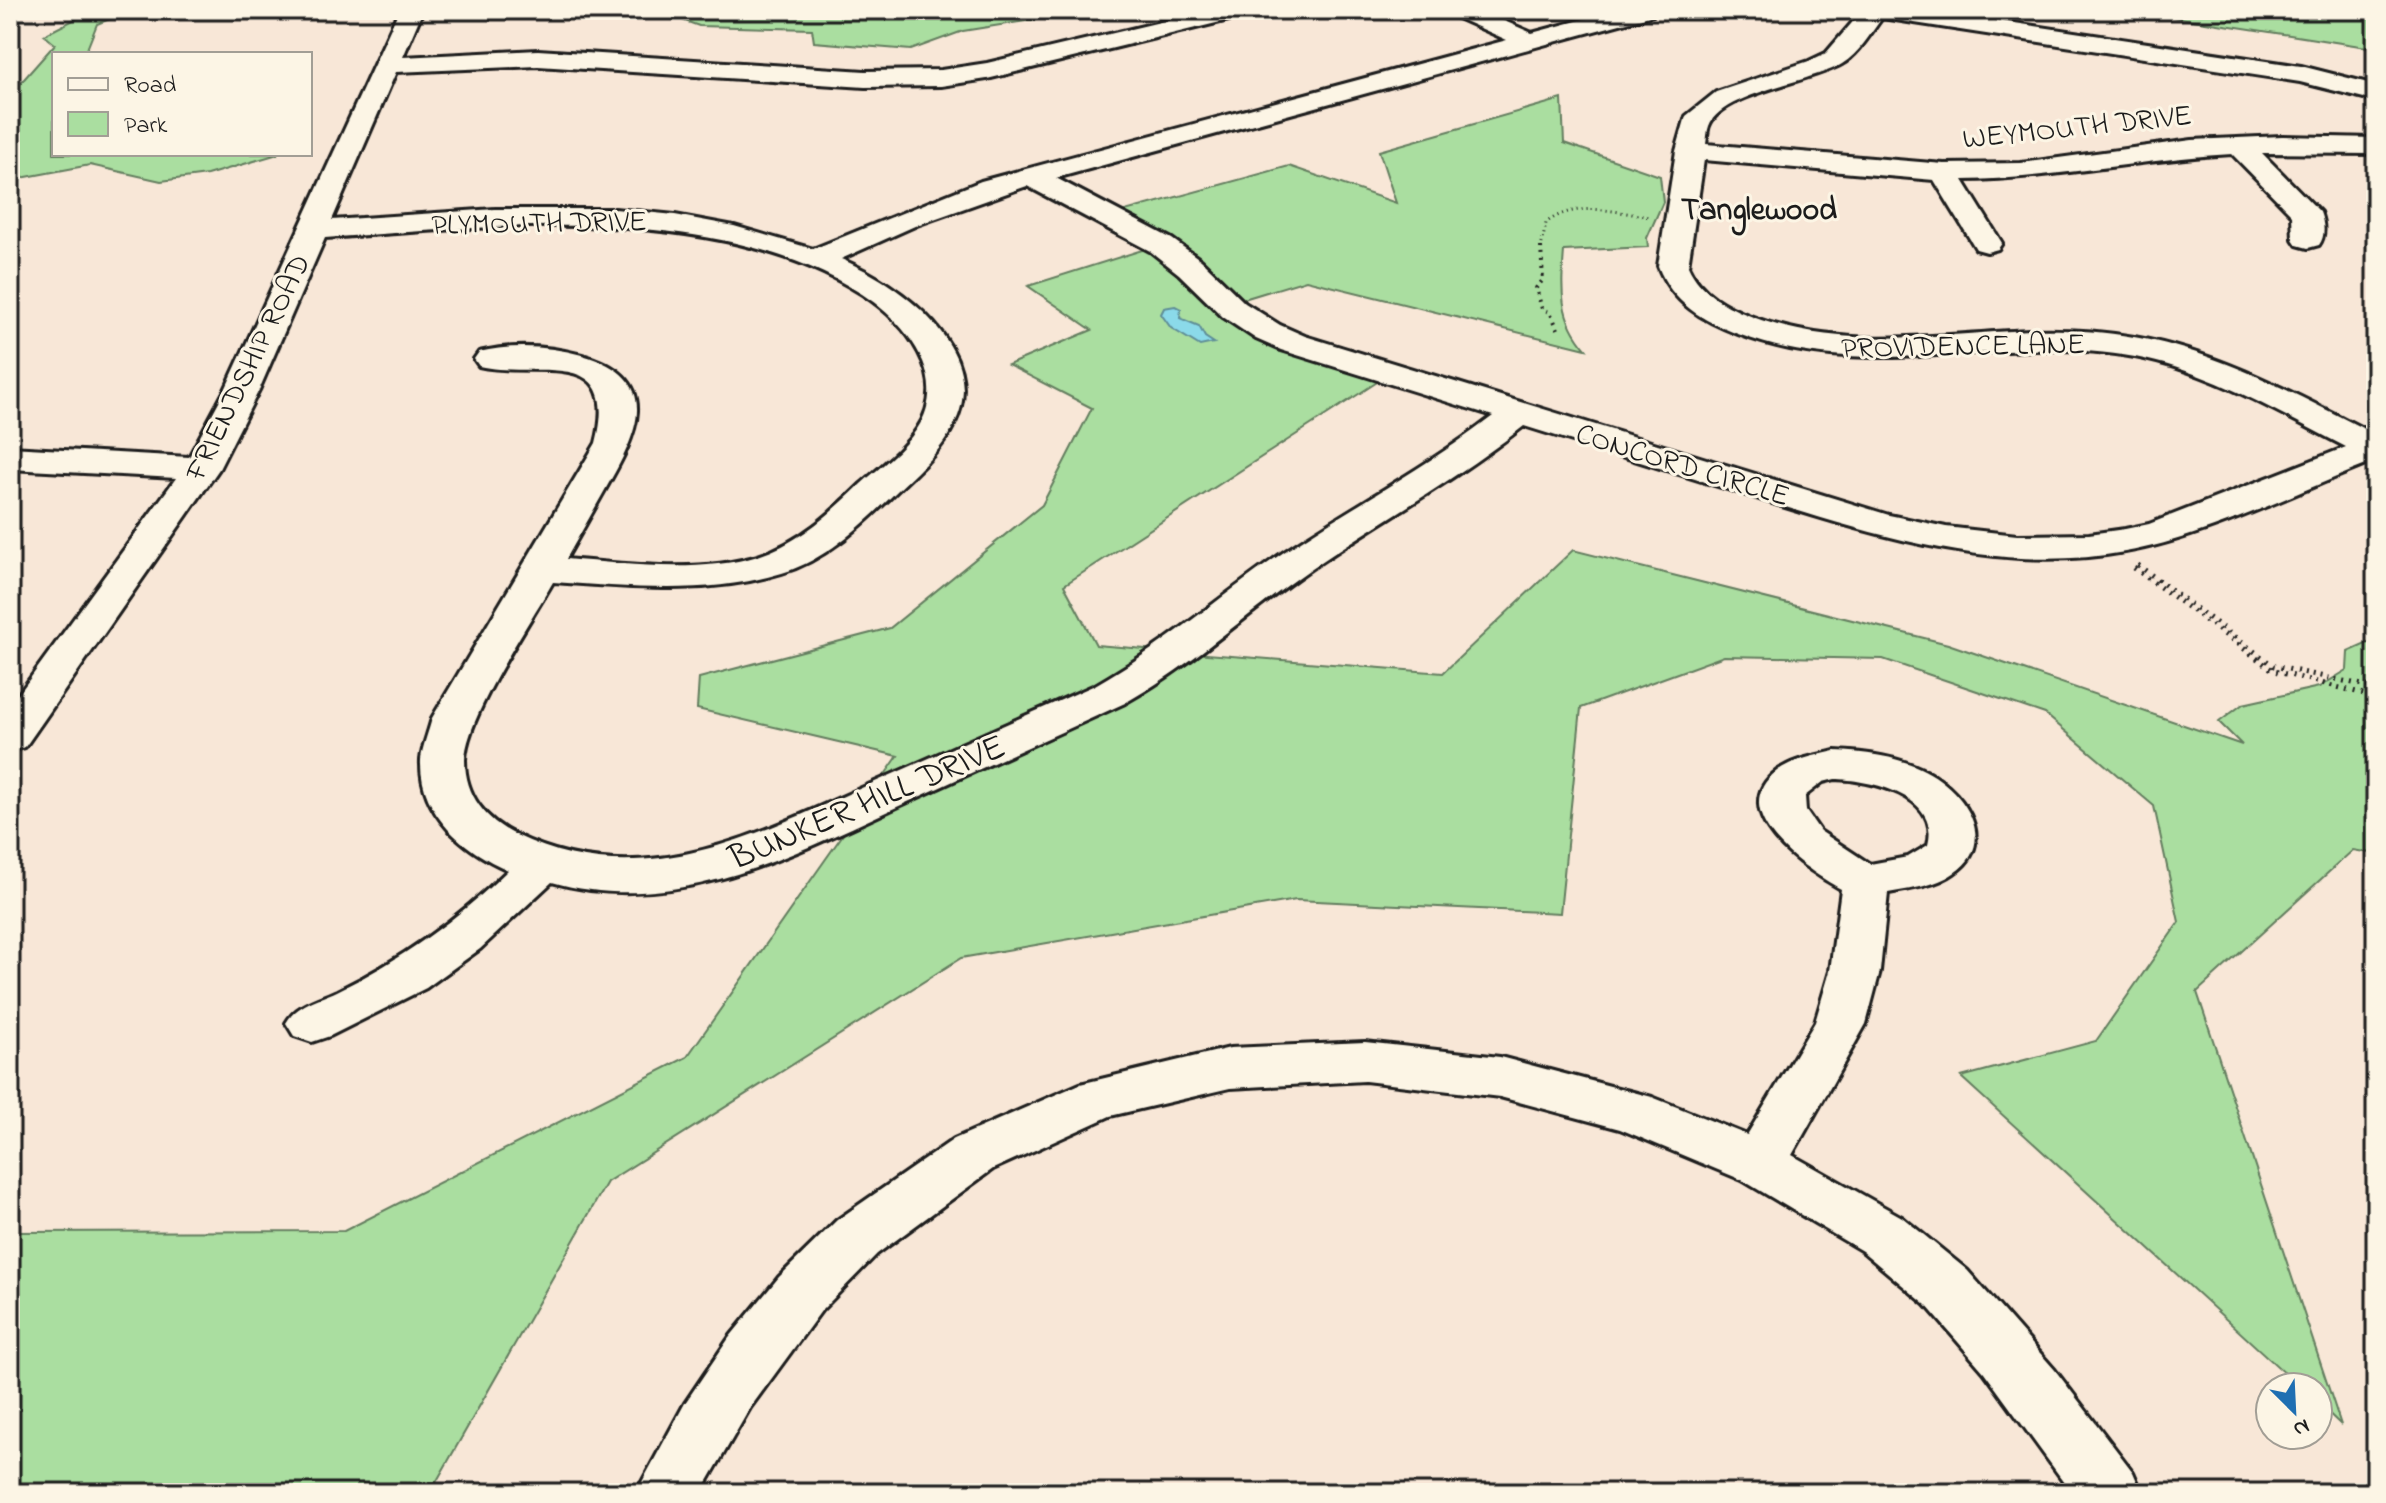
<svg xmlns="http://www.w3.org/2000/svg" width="2386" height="1503" font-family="'Indie Flower',sans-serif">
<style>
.green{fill:#aadea0;stroke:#637d5e;stroke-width:2}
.water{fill:#8bdae9;stroke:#5f8e97;stroke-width:2}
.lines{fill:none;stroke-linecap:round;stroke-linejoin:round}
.stream{stroke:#5f8e97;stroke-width:6}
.minor-casing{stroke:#1c1c1c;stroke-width:6}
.path-far2{stroke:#1c1c1c;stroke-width:3;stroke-dasharray:1 4;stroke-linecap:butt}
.path-far1{stroke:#1c1c1c;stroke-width:4;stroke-dasharray:2 5;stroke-linecap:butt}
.path{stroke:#1c1c1c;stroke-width:5;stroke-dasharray:2 6;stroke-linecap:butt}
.minor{fill:#fcf5e5;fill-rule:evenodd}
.labels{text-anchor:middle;stroke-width:6;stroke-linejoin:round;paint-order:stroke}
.far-street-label{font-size:30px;fill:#1c1c1c;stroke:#fcf5e5}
.far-neighbourhood-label{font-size:32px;font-weight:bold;fill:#1c1c1c;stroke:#fcf5e5}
.street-label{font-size:36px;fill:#1c1c1c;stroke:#fcf5e5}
</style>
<rect width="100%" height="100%" fill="#f8e7d7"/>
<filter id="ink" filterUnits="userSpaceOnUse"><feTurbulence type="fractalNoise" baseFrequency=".0125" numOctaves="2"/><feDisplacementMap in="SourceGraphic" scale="16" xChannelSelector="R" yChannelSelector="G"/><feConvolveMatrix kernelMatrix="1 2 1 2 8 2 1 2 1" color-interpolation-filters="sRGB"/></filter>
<g filter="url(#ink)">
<g class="green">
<polygon points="93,10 149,10 122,14 97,24 85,54 54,54 54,154 278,154 207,175 161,181 90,165 10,180 10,95 55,44 44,35"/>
<polygon points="654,10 1077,10 1069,14 963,31 911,50 814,42 812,29 699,26"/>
<polygon points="2128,10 2376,10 2376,49 2373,48"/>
<path d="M1562 99 1564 143 1660 176 1663 202 1647 238 1648 247 1564 251C1561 291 1559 318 1586 349L1306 280 1221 306 1385 377 1064 585 1096 645 1443 673 1573 550 1948 644 2242 745 2219 722 2243 704 2319 687 2347 670 2348 652 2368 643 2376 644V854L2353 850 2197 992 2341 1425 2318 1403V1387H2300L1961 1077 2096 1041 2179 922 2154 806 2045 714 1883 659 1724 656 1581 708 1560 913 1296 900 961 958 607 1182 430 1493H10V1232L344 1231 687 1057 898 756 697 709 699 678 890 628 1042 505 1092 408 1008 365 1092 330 1028 286 1155 246 1103 217 1289 166 1396 203 1379 151Z"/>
</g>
<polygon class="water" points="1175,306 1181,309 1180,318 1199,326 1205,337 1214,343 1200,346 1171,328 1161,314 1164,308"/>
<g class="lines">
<polyline class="stream" points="2373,10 2376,11"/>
<defs>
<g id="minor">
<path d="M399 10H423L403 57 538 50 865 71 941 70 987 63 1211 10H1253L1249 15 1241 17 987 79 941 86 865 87 538 66 396 72 332 220 495 209H615L675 215 734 226 813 249 981 181 1507 40 1451 15 1447 10H1479L1532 33 1618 10H1657L1653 15 1056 178 1172 239 1201 260 1245 303 1280 325 1305 336 1889 515 1946 527 2017 535 2089 534 2125 529 2149 524 2346 447C2279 413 2209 371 2135 357 2101 351 2066 349 2032 350 1931 353 1834 371 1738 334 1703 321 1672 303 1658 266L1676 151 1686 116 1716 92 1809 61 1826 53 1863 10H1927L2301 66 2376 85V101L2300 82 1882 18C1870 34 1859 54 1842 64 1812 82 1721 93 1709 126 1707 131 1707 138 1706 144L1944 164 2021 163 2192 140 2282 136 2376 138V154L2262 153 2320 212C2324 223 2326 235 2319 245L2308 248 2297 245 2293 239 2292 215 2232 154C2142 159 2054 179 1963 180L2002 243 1998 249 1987 252 1976 249 1934 180 1704 160 1688 266C1700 293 1727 307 1753 317 1843 351 1936 334 2030 330 2065 329 2100 331 2134 337 2220 352 2299 396 2376 435V461C2298 491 2206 538 2125 552 1998 575 1876 535 1756 498 1679 474 1601 450 1524 426 1457 479 1383 520 1312 568 1248 612 1193 665 1125 703 1053 736 981 768 910 801 798 852 678 918 552 882L480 949 426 988 330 1036 312 1042 294 1036 286 1023C297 1004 317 1000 337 991 401 960 458 919 508 870 463 850 419 814 421 760 422 747 429 731 432 718L596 443C622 342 535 380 479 366L474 359 479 352C512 344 549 346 582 355 667 379 636 436 605 490 592 513 579 536 566 559 628 564 697 574 758 556 799 543 831 513 861 484 880 467 903 450 917 429 952 377 905 322 862 294 715 200 491 227 325 238L259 390 219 469 25 747 10 751V706L176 478 10 469V447L189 457 225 390ZM1027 186 1150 251 1179 274 1223 317 1256 339 1281 350 1493 416C1427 467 1353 506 1284 552 1220 596 1163 647 1095 685 1025 716 954 747 884 778 765 830 646 898 516 835 485 820 465 795 465 760 466 717 530 622 553 582 630 587 707 596 782 573 825 560 859 528 890 498 913 475 940 454 954 425 992 350 900 284 841 259L917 225Z"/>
<path d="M1835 751C1864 752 1894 756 1920 768 1959 785 2003 840 1954 873 1936 886 1910 889 1888 893L1880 971 1866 1024 1792 1155 1902 1217 1967 1270 2055 1370 2133 1472 2142 1493H2072L1984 1372 1926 1305 1862 1251 1742 1180 1620 1129 1500 1097 1365 1081 1230 1088 1110 1116 993 1169 877 1254 821 1311 750 1408 701 1493H636L685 1403 729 1338 779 1277 837 1220 954 1139 1080 1084 1230 1048 1365 1042 1500 1057 1652 1097 1747 1135 1815 1022 1830 971 1841 889C1807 871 1722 813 1777 771 1793 759 1815 756 1835 751ZM1835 779C1870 780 1941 795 1928 845L1908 857 1870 864 1820 831 1806 811 1805 796 1823 782Z"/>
</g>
</defs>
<use href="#minor" class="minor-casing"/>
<path class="path-far2" d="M1541 249 1546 223C1575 200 1616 212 1650 217"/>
<g class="path-far1">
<polyline points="1541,247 1543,280 1536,288 1542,309 1550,312 1558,329"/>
<polyline points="2138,565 2141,567"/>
</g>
<g class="path">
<polyline points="2138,565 2274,666 2376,688"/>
<polyline points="2134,568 2274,671 2376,697"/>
</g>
<use href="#minor" class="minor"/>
</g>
</g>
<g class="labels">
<g class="far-street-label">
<text transform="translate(2077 126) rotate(-6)" y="10">WEYMOUTH DRIVE</text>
<text transform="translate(539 222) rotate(-1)" y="10">PLYMOUTH DRIVE</text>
<text transform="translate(1963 345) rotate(-1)" y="10">PROVIDENCE LANE</text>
<text transform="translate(247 367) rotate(-64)" y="10">FRIENDSHIP ROAD</text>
<text transform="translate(1683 464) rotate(17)" y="10">CONCORD CIRCLE</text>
</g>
<g class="far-neighbourhood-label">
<text x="1759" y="219">Tanglewood</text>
</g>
<g class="street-label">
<text transform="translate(866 800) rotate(-23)" y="13">BUNKER HILL DRIVE</text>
</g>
</g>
<rect width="2386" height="1503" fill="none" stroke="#fcf5e5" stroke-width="40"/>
<rect x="20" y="20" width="2346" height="1463" fill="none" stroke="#1c1c1c" stroke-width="3" filter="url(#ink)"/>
<rect x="52" y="52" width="260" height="104" fill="#fcf5e5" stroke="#a29e95" stroke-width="2"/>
<rect x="68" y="78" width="40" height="12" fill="#fcf5e5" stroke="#a29e95" stroke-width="2"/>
<text x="124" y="92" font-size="24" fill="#1c1c1c">Road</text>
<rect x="68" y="112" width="40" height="24" fill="#aadea0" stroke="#a29e95" stroke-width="2"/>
<text x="124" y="132" font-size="24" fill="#1c1c1c">Park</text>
<g transform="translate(2294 1411) rotate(156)"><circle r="38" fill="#fcf5e5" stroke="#a29e95" stroke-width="2"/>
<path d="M0-6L14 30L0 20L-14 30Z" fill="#1f6fb2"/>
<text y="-12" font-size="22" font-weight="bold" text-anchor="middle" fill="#1c1c1c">N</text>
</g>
</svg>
